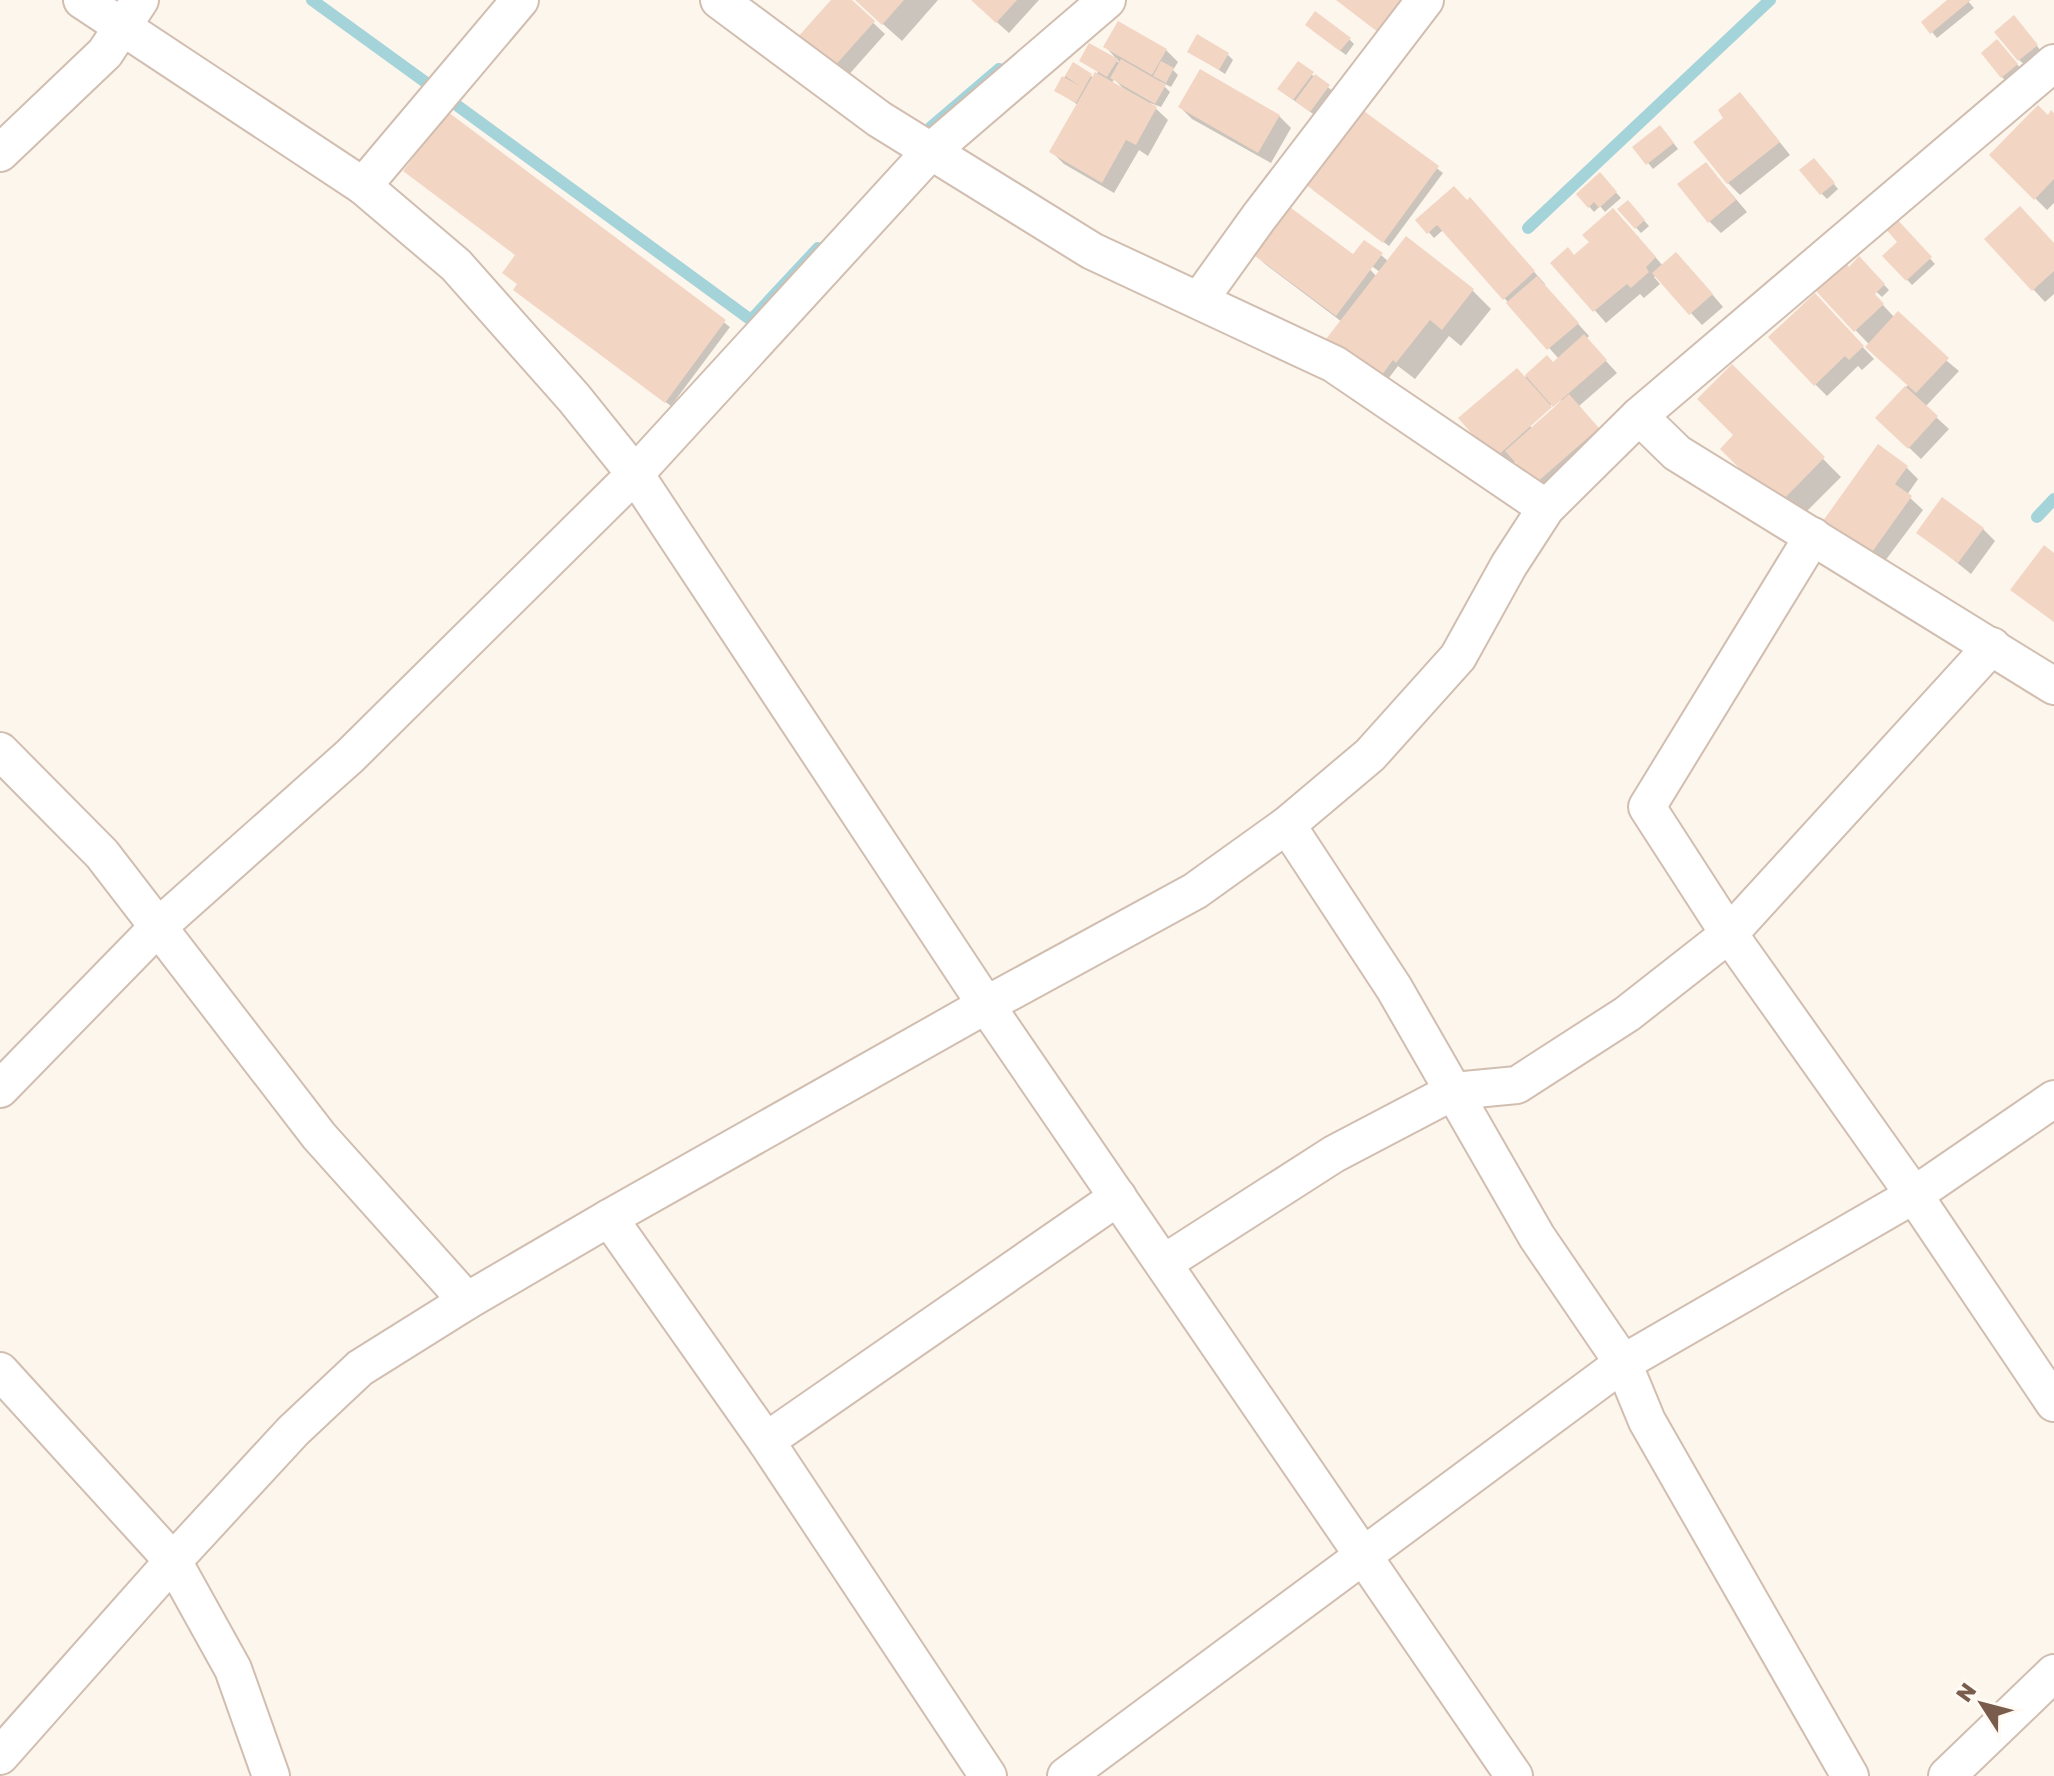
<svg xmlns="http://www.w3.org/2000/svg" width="2054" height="1776" font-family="'Golos Text',sans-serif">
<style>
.shadow{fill:#0003;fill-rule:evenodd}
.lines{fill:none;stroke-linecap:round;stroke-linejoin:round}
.stream{stroke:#a5d3da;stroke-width:12}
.building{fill:#f3d5c3}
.minor-casing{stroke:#d1beb0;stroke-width:40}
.minor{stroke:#fff;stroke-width:36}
</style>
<rect width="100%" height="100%" fill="#fdf6ec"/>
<g class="shadow">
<polygon points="833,0 849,0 885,34 845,79 812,49"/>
<polygon points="856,0 938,0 902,41"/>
<polygon points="972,0 1039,0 1009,33"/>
<polygon points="1951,0 1967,0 1974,8 1937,38 1932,32"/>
<polygon points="2019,23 2041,51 2025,65 2019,60"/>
<polygon points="1312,30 1349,39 1354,44 1346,55"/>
<path d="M1089 46 1120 63 1105 46 1166 50 1178 62 1173 70 1178 75 1171 87 1159 81 1170 92 1161 107 1150 103 1168 120 1148 156 1139 150 1114 193 1064 164 1052 152 1078 105 1056 90 1073 64 1094 78 1098 72 1081 60ZM1114 79 1124 89 1112 83Z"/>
<polygon points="2002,47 2022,70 2007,82 2002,77"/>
<polygon points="1190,51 1228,55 1233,60 1225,74"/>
<polygon points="1298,64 1334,92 1316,116 1285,94"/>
<polygon points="1751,106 1790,155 1740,195 1726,181"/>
<polygon points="1180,107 1279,116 1291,128 1271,163 1192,119"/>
<polygon points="1362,112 1443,173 1389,246 1313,190"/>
<polygon points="448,115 730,327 671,406 521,295 517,256"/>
<polygon points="2054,116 2054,203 2047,210 1992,155"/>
<polygon points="1665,132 1678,149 1653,169 1635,147"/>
<polygon points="1706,164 1747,212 1721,233 1709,221"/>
<polygon points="1819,166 1838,189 1827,199 1821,193"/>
<polygon points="1600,175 1621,198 1605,212 1600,206 1594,212 1578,194"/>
<path d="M1467 202 1481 212 1545 284 1544 286 1589 336 1586 339 1617 373 1579 406 1609 441 1548 494 1517 460 1507 469 1495 458 1524 378 1547 358 1554 364 1559 359 1443 230 1434 238 1418 220ZM1559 398 1561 401 1533 429 1529 425Z"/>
<polygon points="1628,203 1649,226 1641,233 1620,210"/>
<polygon points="1895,220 1935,264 1912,285 1885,256 1900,242"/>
<polygon points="1625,222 1663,266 1688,266 1723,307 1702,325 1656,275 1654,277 1660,284 1644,298 1640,294 1606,323 1553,263 1575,257"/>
<polygon points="1406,239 1473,291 1491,309 1461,346 1449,336 1415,379 1398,366 1385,383 1342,322 1265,264 1254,253 1365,264 1377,277 1380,272 1366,262 1381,255 1389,262"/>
<polygon points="1987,240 2054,245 2054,294 2045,302"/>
<polygon points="1859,259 1889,290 1882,297 1869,285 1867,288 1895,318 1959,371 1925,407 1949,429 1921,459 1878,418 1908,385 1819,292 1860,280"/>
<polygon points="1826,308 1874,359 1862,370 1858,366 1827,396 1815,384"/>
<polygon points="1732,367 1841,477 1796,522 1735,435"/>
<polygon points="1906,467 1918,479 1907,495 1923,510 1882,565 1837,532"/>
<polygon points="1983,529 1995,541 1971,574 1919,532"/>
</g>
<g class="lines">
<g class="stream">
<polyline points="312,0 428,84"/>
<polyline points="451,101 751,320 818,248"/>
<polyline points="931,127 999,69"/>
<polyline points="1528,228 1770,0"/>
<polyline points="2037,517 2054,499"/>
</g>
</g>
<g class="building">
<polygon points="831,0 852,0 875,21 832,69 797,38"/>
<polygon points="855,0 904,0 882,25"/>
<polygon points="971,0 1017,0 996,23"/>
<polygon points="1336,0 1410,0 1383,36"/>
<polygon points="1947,0 1971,0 1930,34 1921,22"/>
<polygon points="1315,11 1351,38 1340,51 1305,25"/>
<polygon points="2014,15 2038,45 2018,61 1994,32"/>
<polygon points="1118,21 1167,49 1152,75 1103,47"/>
<polygon points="1197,34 1229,53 1219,70 1187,52"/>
<polygon points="1997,39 2018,64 2001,78 1981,53"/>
<polygon points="1089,43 1118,59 1107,77 1079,61"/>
<polygon points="1121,59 1166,85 1155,104 1110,78"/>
<polygon points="1161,61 1174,68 1166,83 1153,76"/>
<polygon points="1298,61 1314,72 1293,100 1277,89"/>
<polygon points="1073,62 1092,74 1076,103 1054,91 1062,76 1080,86 1065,76"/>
<polygon points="1200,69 1280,115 1258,153 1178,107"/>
<polygon points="1095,72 1157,107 1136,145 1126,140 1102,183 1049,152"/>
<polygon points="1315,74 1330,85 1310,112 1295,101"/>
<polygon points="1740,92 1780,142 1727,184 1693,142 1723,118 1718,110"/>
<polygon points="2038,105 2048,115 2051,110 2054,113 2054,179 2034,200 1989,155"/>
<polygon points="1361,109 1439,166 1383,243 1305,184"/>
<polygon points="448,112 726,320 665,403 513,290 517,284 502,273 515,255 403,171"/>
<polygon points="1660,125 1674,143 1646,165 1632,147"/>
<polygon points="1814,158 1835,183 1820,195 1799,170"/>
<polygon points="1706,162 1736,200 1708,223 1677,184"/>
<polygon points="1600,172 1617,192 1599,208 1594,202 1588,208 1576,194"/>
<polygon points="1454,186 1467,200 1470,197 1535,271 1503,300 1437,225 1427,234 1415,220"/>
<polygon points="1628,200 1645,220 1635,229 1617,209"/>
<polygon points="1287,205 1353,254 1364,240 1383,253 1336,316 1251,253"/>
<polygon points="2020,206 2054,243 2054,271 2032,291 1984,239"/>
<polygon points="1613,208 1656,257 1646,267 1649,272 1631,288 1627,284 1593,312 1550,263 1568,247 1574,255 1589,242 1582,235"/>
<polygon points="1895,217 1932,257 1906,281 1882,256 1897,242 1884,227"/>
<polygon points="1406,236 1474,289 1442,330 1430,320 1396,363 1393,360 1379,379 1326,339"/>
<polygon points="1676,252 1713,294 1689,315 1652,273"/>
<polygon points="1859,256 1885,284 1875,294 1884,304 1854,332 1816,291 1846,263 1849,267"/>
<polygon points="1537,276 1579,323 1547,350 1506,303"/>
<polygon points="1815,293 1864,346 1849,360 1845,356 1814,386 1768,337"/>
<polygon points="1898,311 1949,358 1916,393 1865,347"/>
<polygon points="1584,334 1607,360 1553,407 1525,375 1547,355 1553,362"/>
<polygon points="1732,364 1825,457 1777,506 1720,449 1733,435 1697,399"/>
<polygon points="1517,368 1552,407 1494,459 1458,418"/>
<polygon points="1905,386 1938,416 1908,449 1875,418"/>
<polygon points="1569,394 1599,428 1535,484 1505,451"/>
<polygon points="1878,444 1908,466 1895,484 1912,496 1870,555 1823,521"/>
<polygon points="1942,497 1984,528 1958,563 1916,533"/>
<polygon points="2044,545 2054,553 2054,622 2010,590"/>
</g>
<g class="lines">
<defs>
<g id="minor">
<polyline points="719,0 879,119 1092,251 1334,364 1546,508"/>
<polyline points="1107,0 931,151 635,474 986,1005 1514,1776"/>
<polyline points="0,153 105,53 140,0"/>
<polyline points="363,186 520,0"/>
<polyline points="1200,299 1259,217 1425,0"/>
<polyline points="1639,416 1677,453 2054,686"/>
<polyline points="1813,536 1647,807 1729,934 1914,1195 2054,1403"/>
<polyline points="0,751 102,854 319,1136 467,1301"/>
<polyline points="1287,825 1394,988 1537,1237 1623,1363 1647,1421 1850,1776"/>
<polyline points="0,1089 158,927 350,756 635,474 574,398 456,265 363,186 82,0"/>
<polyline points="609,1218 766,1441 988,1776"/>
<polyline points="1164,1263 1334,1154 1454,1091 1517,1085 1627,1014 1729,934 1992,646"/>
<polyline points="0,1371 173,1561 233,1669 271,1776"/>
<polyline points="766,1441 1118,1197"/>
<polyline points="0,1756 173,1561 293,1431 360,1368 467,1301 609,1218 986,1005 1195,891 1287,825 1370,755 1458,657 1509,565 1546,508 1639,416 2054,63"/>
<polyline points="1066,1776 1623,1363 1914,1195 2054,1099"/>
<polyline points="1947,1776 2054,1673"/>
</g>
</defs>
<use href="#minor" class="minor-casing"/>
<use href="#minor" class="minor"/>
</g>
<g transform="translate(1982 1704) rotate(306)" stroke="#fffaf3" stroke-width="6" paint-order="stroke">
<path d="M0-6L14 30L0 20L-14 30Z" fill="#7a5c4d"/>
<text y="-12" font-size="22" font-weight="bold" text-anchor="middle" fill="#7a5c4d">N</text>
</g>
</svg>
